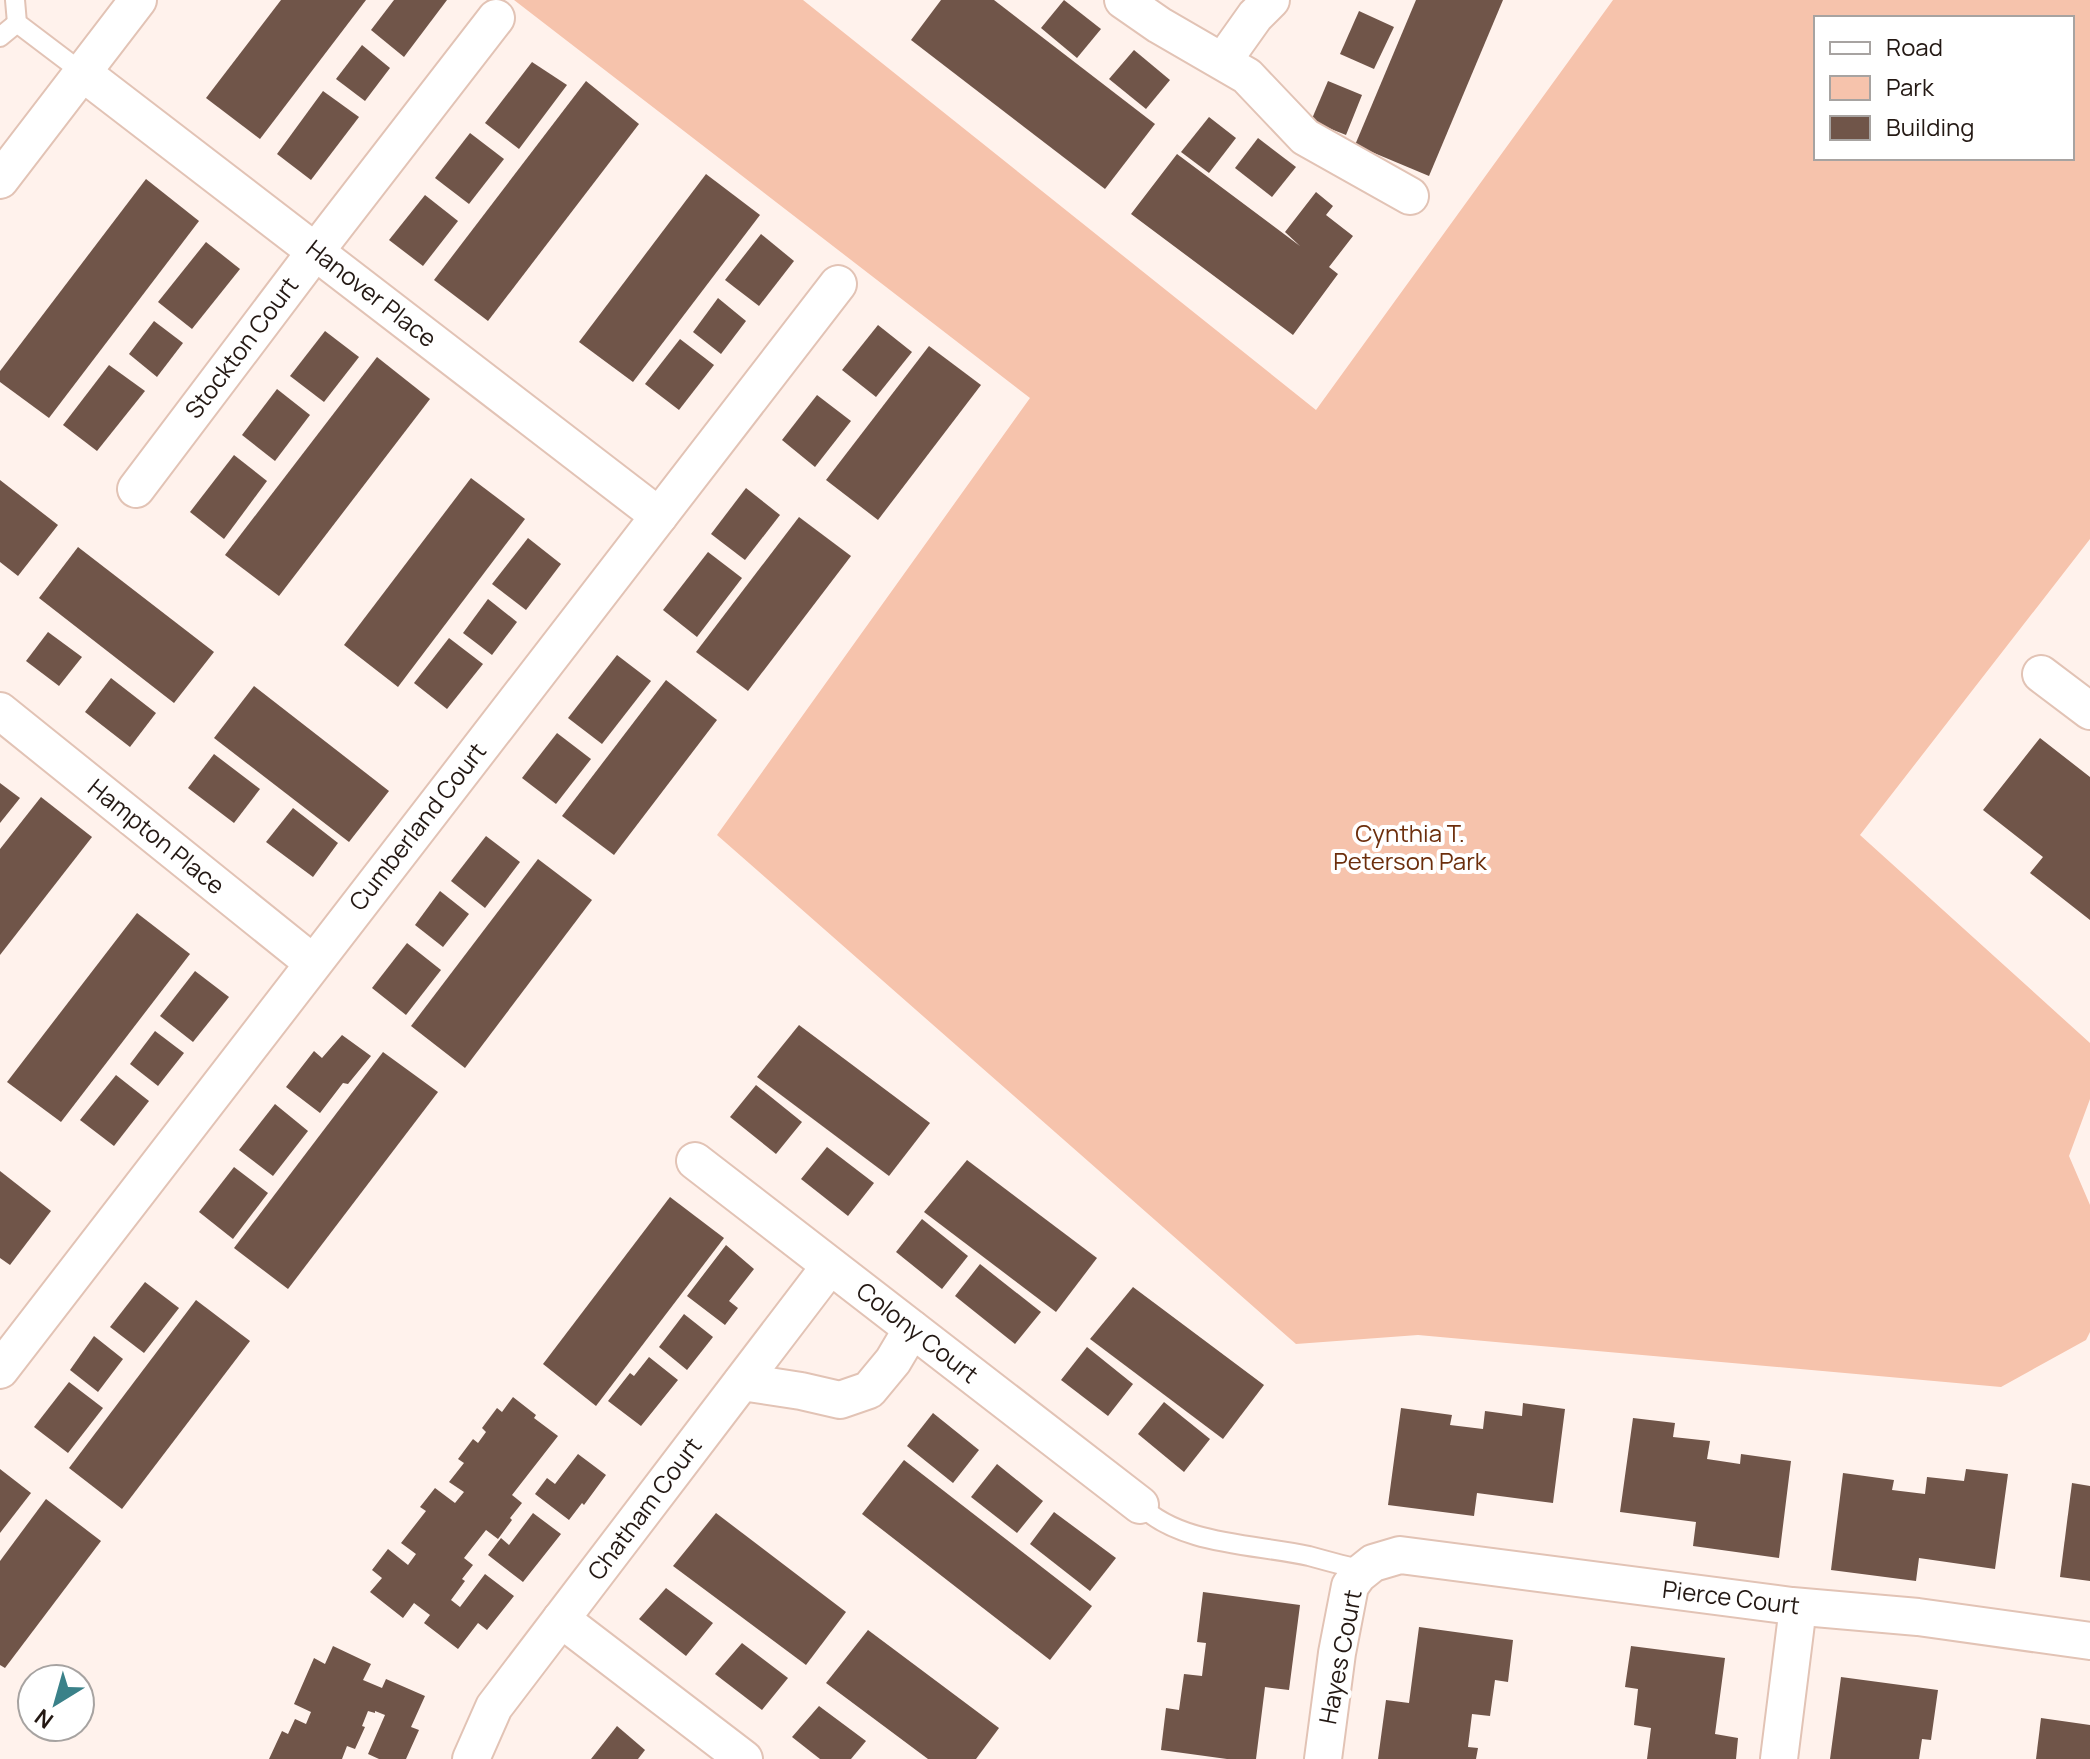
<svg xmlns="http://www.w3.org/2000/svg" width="2090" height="1759" font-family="Manrope,sans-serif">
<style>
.green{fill:#f6c3ac;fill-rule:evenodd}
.building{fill:#705549}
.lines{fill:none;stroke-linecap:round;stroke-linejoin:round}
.service-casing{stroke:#e2c3b5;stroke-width:22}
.minor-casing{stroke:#e2c3b5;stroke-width:40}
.service{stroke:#fff;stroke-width:18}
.minor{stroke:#fff;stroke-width:36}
.labels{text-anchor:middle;stroke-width:8;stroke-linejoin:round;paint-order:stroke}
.street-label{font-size:24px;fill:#241914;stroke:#fff}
.park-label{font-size:24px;fill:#6c2e0c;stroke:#fff}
</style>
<rect width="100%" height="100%" fill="#fff2ec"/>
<path class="green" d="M514 0H803L1316 410 1613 0H2090V539L1860 835 2090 1043V1099L2069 1156 2090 1205V1332L2086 1340 2001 1387 1418 1335 1296 1344 717 835 1030 398ZM1816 18H2072V158H1816Z"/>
<g class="building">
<polygon points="281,0 366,0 260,139 206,98"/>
<polygon points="394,0 447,0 404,57 371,30"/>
<polygon points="941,0 994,0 1155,124 1105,189 911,40"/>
<polygon points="1064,0 1101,29 1077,58 1041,28"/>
<polygon points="1416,0 1503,0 1429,176 1355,145"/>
<polygon points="1359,11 1394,27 1374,69 1340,54"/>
<polygon points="362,45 390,68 365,101 336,79"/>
<polygon points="1134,50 1170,80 1146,109 1109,79"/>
<polygon points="532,62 567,85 519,149 485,123"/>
<polygon points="586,81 639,124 488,321 434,280"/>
<polygon points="1328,81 1362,95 1346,135 1311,121"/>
<polygon points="323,91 359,117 311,180 277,154"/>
<polygon points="1209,117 1236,138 1209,173 1181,152"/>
<polygon points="470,133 504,159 469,204 435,178"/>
<polygon points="1258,138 1296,167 1272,197 1235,168"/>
<polygon points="1177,154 1300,246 1285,232 1316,192 1333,206 1326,215 1353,236 1329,267 1338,274 1293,335 1131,214"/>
<polygon points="706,174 760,215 633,382 579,342"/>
<polygon points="146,179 199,221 49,418 0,382 0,371"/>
<polygon points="425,195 458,221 423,266 389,240"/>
<polygon points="761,234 794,261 759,306 725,280"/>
<polygon points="206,242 240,269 192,329 158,302"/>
<polygon points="718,298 746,321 721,354 693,332"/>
<polygon points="154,321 183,343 157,377 129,354"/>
<polygon points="878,325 912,352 876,397 842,370"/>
<polygon points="325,331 359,357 324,402 290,376"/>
<polygon points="680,339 714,365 679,410 645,384"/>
<polygon points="929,346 981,385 878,520 826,480"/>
<polygon points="377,357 430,399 279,596 225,555"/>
<polygon points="109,365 145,391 97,451 63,425"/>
<polygon points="277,389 310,415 275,461 242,435"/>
<polygon points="817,395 851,421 815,467 782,440"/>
<polygon points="234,455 267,481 224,539 190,512"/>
<polygon points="471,478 525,519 398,687 344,645"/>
<polygon points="0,480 58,525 18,576 0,562"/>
<polygon points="746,488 780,515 745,560 711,534"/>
<polygon points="799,517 851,556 748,691 696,652"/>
<polygon points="528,538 561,564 526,610 492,584"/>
<polygon points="78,547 214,652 174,703 39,598"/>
<polygon points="708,552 742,578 697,637 663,610"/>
<polygon points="488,599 517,622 492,655 463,633"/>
<polygon points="48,632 82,657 59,686 26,661"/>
<polygon points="449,638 483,664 447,709 414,683"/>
<polygon points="617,655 651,681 602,744 568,718"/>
<polygon points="111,678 156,713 130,747 85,712"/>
<polygon points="666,680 717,720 614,855 562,816"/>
<polygon points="254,686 389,791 349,842 214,738"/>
<polygon points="557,733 591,759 556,804 522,778"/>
<polygon points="2040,738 2090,777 2090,920 2030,873 2043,857 1983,810"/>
<polygon points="214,754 260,789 234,823 188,788"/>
<polygon points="0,783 20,798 0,823"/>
<polygon points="41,797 92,837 0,955 0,849"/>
<polygon points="293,808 338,843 313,877 266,842"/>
<polygon points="486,836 520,862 485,908 451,881"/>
<polygon points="538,859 592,900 465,1068 411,1026"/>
<polygon points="440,891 469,914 443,947 415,925"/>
<polygon points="137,913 190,954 61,1122 7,1082"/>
<polygon points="407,943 441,970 406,1015 372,988"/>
<polygon points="195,971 229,997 193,1042 160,1016"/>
<polygon points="799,1025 930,1123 889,1176 757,1077"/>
<polygon points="155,1031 184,1053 158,1086 130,1064"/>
<polygon points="342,1035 371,1056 348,1084 343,1083 320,1113 286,1087 314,1051 322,1058"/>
<polygon points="383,1052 438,1092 288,1289 234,1248"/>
<polygon points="116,1075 149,1101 114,1146 80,1120"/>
<polygon points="756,1085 802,1122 776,1154 730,1117"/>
<polygon points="275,1104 308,1131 273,1176 239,1150"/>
<polygon points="827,1147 874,1183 848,1216 801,1179"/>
<polygon points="967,1160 1097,1258 1056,1312 924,1212"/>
<polygon points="234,1167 268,1193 233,1239 199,1212"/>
<polygon points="0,1171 51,1211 10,1265 0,1258"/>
<polygon points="670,1197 724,1238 596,1406 543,1364"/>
<polygon points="922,1219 968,1256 942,1289 896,1252"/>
<polygon points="726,1245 754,1269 729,1301 738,1308 725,1325 687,1296"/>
<polygon points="980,1264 1041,1312 1015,1344 955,1296"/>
<polygon points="145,1282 179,1308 144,1353 110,1327"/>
<polygon points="1133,1287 1264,1385 1223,1439 1090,1339"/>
<polygon points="196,1300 250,1341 122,1509 69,1468"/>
<polygon points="684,1314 713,1337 687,1370 659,1347"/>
<polygon points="94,1336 123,1359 98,1392 70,1370"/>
<polygon points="1087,1347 1133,1384 1108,1416 1061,1380"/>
<polygon points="649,1357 678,1380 641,1426 608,1401 630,1373 634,1376"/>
<polygon points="69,1382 103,1408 68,1453 34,1427"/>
<polygon points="513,1397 536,1415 534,1418 558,1436 512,1495 522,1503 510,1518 512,1520 498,1539 486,1530 464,1558 473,1565 462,1579 465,1581 451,1600 460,1607 485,1574 514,1596 487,1630 478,1623 458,1649 424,1623 430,1615 414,1603 403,1618 370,1592 382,1578 372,1570 388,1549 408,1565 416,1554 401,1543 426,1511 420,1507 435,1488 455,1503 464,1492 449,1482 464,1463 458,1459 473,1439 478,1443 486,1432 482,1428 497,1408 502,1412"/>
<polygon points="1164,1402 1210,1439 1184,1472 1138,1434"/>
<polygon points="1523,1403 1565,1409 1553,1503 1477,1493 1474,1516 1388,1505 1401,1408 1452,1415 1450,1425 1483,1429 1485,1411 1522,1416"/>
<polygon points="933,1413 979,1450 953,1483 907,1446"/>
<polygon points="1633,1418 1675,1423 1673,1437 1710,1441 1707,1459 1740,1464 1741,1454 1791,1461 1779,1558 1693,1546 1696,1522 1620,1512"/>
<polygon points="578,1454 606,1475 584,1505 582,1503 569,1520 535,1494 547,1478 555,1484"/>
<polygon points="904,1460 1092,1606 1050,1660 862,1514"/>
<polygon points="997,1464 1043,1501 1017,1533 971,1497"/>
<polygon points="0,1469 31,1493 0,1533"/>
<polygon points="1966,1469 2008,1474 1995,1569 1919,1558 1916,1581 1831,1570 1843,1473 1894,1480 1892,1490 1925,1494 1927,1477 1964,1481"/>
<polygon points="2072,1483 2090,1486 2090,1581 2060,1577"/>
<polygon points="46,1499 101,1541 5,1668 0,1665 0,1561"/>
<polygon points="1054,1512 1116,1558 1090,1591 1030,1544"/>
<polygon points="533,1513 561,1534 523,1582 488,1555 501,1538 509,1545"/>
<polygon points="716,1513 846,1612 806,1665 673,1566"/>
<polygon points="666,1588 713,1623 686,1656 639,1619"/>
<polygon points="1203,1592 1300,1605 1289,1690 1265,1687 1256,1759 1227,1759 1161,1750 1166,1708 1179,1710 1184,1674 1202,1676 1206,1643 1197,1642"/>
<polygon points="1419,1627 1513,1640 1508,1682 1495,1680 1490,1716 1472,1714 1468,1747 1478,1748 1476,1759 1378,1759 1386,1700 1409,1703"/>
<polygon points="868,1630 999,1728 976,1759 928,1759 826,1683"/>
<polygon points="742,1643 788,1678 762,1710 715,1674"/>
<polygon points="333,1646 371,1664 363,1680 382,1688 386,1679 425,1696 411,1727 419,1730 406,1759 379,1759 368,1754 385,1715 375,1711 375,1713 368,1711 362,1726 365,1727 355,1749 347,1746 342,1759 269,1759 282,1731 288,1734 295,1719 306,1724 311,1712 294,1704 314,1658 325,1664"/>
<polygon points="1631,1646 1725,1658 1715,1734 1738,1738 1736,1759 1647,1759 1651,1728 1634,1725 1638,1689 1625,1687"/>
<polygon points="1841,1677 1938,1690 1931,1740 1922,1739 1919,1759 1830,1759"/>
<polygon points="819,1706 866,1741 851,1759 820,1759 792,1737"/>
<polygon points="2041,1718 2090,1725 2090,1759 2036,1759"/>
<polygon points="617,1726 645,1750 638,1759 591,1759"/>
</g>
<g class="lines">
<defs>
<g id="service">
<polyline points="15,0 17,23 83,73"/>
<polyline points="0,37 17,23"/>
<path d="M1140 1505C1180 1545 1255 1544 1309 1556 1327 1561 1345 1566 1363 1570"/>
</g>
<g id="minor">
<polyline points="1123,0 1159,25 1247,76 1305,137 1410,196"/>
<polyline points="1223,61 1255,16 1271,0"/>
<polyline points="83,73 659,516"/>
<polyline points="0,180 138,0"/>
<polyline points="136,489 315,252 496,18"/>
<polyline points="2041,674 2090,711"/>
<polyline points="0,711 313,963"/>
<polyline points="695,1161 1140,1505"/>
<polyline points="0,1370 838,284"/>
<polyline points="742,1382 801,1391 840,1400 869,1390 893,1361 912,1329"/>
<polyline points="561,1619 744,1759"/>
<polyline points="471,1759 494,1707 830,1266"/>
<polyline points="1323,1759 1337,1653 1350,1586 1358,1575 1373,1563 1400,1555 1792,1606 1918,1617 2090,1641"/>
<polyline points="1779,1759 1798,1607"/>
</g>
</defs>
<use href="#service" class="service-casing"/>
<use href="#minor" class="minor-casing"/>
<use href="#service" class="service"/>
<use href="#minor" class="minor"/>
</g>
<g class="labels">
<g class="street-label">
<text transform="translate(371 294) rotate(38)" y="8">Hanover Place</text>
<text transform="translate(242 348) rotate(-53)" y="8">Stockton Court</text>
<text transform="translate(418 827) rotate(-52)" y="8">Cumberland Court</text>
<text transform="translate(156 837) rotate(39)" y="8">Hampton Place</text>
<text transform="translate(917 1333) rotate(38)" y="8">Colony Court</text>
<text transform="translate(645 1509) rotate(-53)" y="8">Chatham Court</text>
<text transform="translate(1731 1598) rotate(7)" y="8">Pierce Court</text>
<text transform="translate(1341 1657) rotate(-79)" y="8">Hayes Court</text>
</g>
<g class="park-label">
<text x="1410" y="842">Cynthia T.<tspan x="1410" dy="28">Peterson Park</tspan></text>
</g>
</g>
<rect x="1814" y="16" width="260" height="144" fill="#ffffff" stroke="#a7a3a1" stroke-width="2"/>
<rect x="1830" y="42" width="40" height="12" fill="#ffffff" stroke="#a7a3a1" stroke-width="2"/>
<text x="1886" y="56" font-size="24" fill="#241914">Road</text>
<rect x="1830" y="76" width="40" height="24" fill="#f6c3ac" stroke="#a7a3a1" stroke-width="2"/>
<text x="1886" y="96" font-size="24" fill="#241914">Park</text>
<rect x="1830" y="116" width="40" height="24" fill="#705549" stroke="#a7a3a1" stroke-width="2"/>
<text x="1886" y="136" font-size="24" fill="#241914">Building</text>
<g transform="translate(56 1703) rotate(217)"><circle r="38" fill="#ffffff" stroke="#a7a3a1" stroke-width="2"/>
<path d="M0-6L14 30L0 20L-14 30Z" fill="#3a8189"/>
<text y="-12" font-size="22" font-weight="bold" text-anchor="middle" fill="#241914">N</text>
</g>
</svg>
